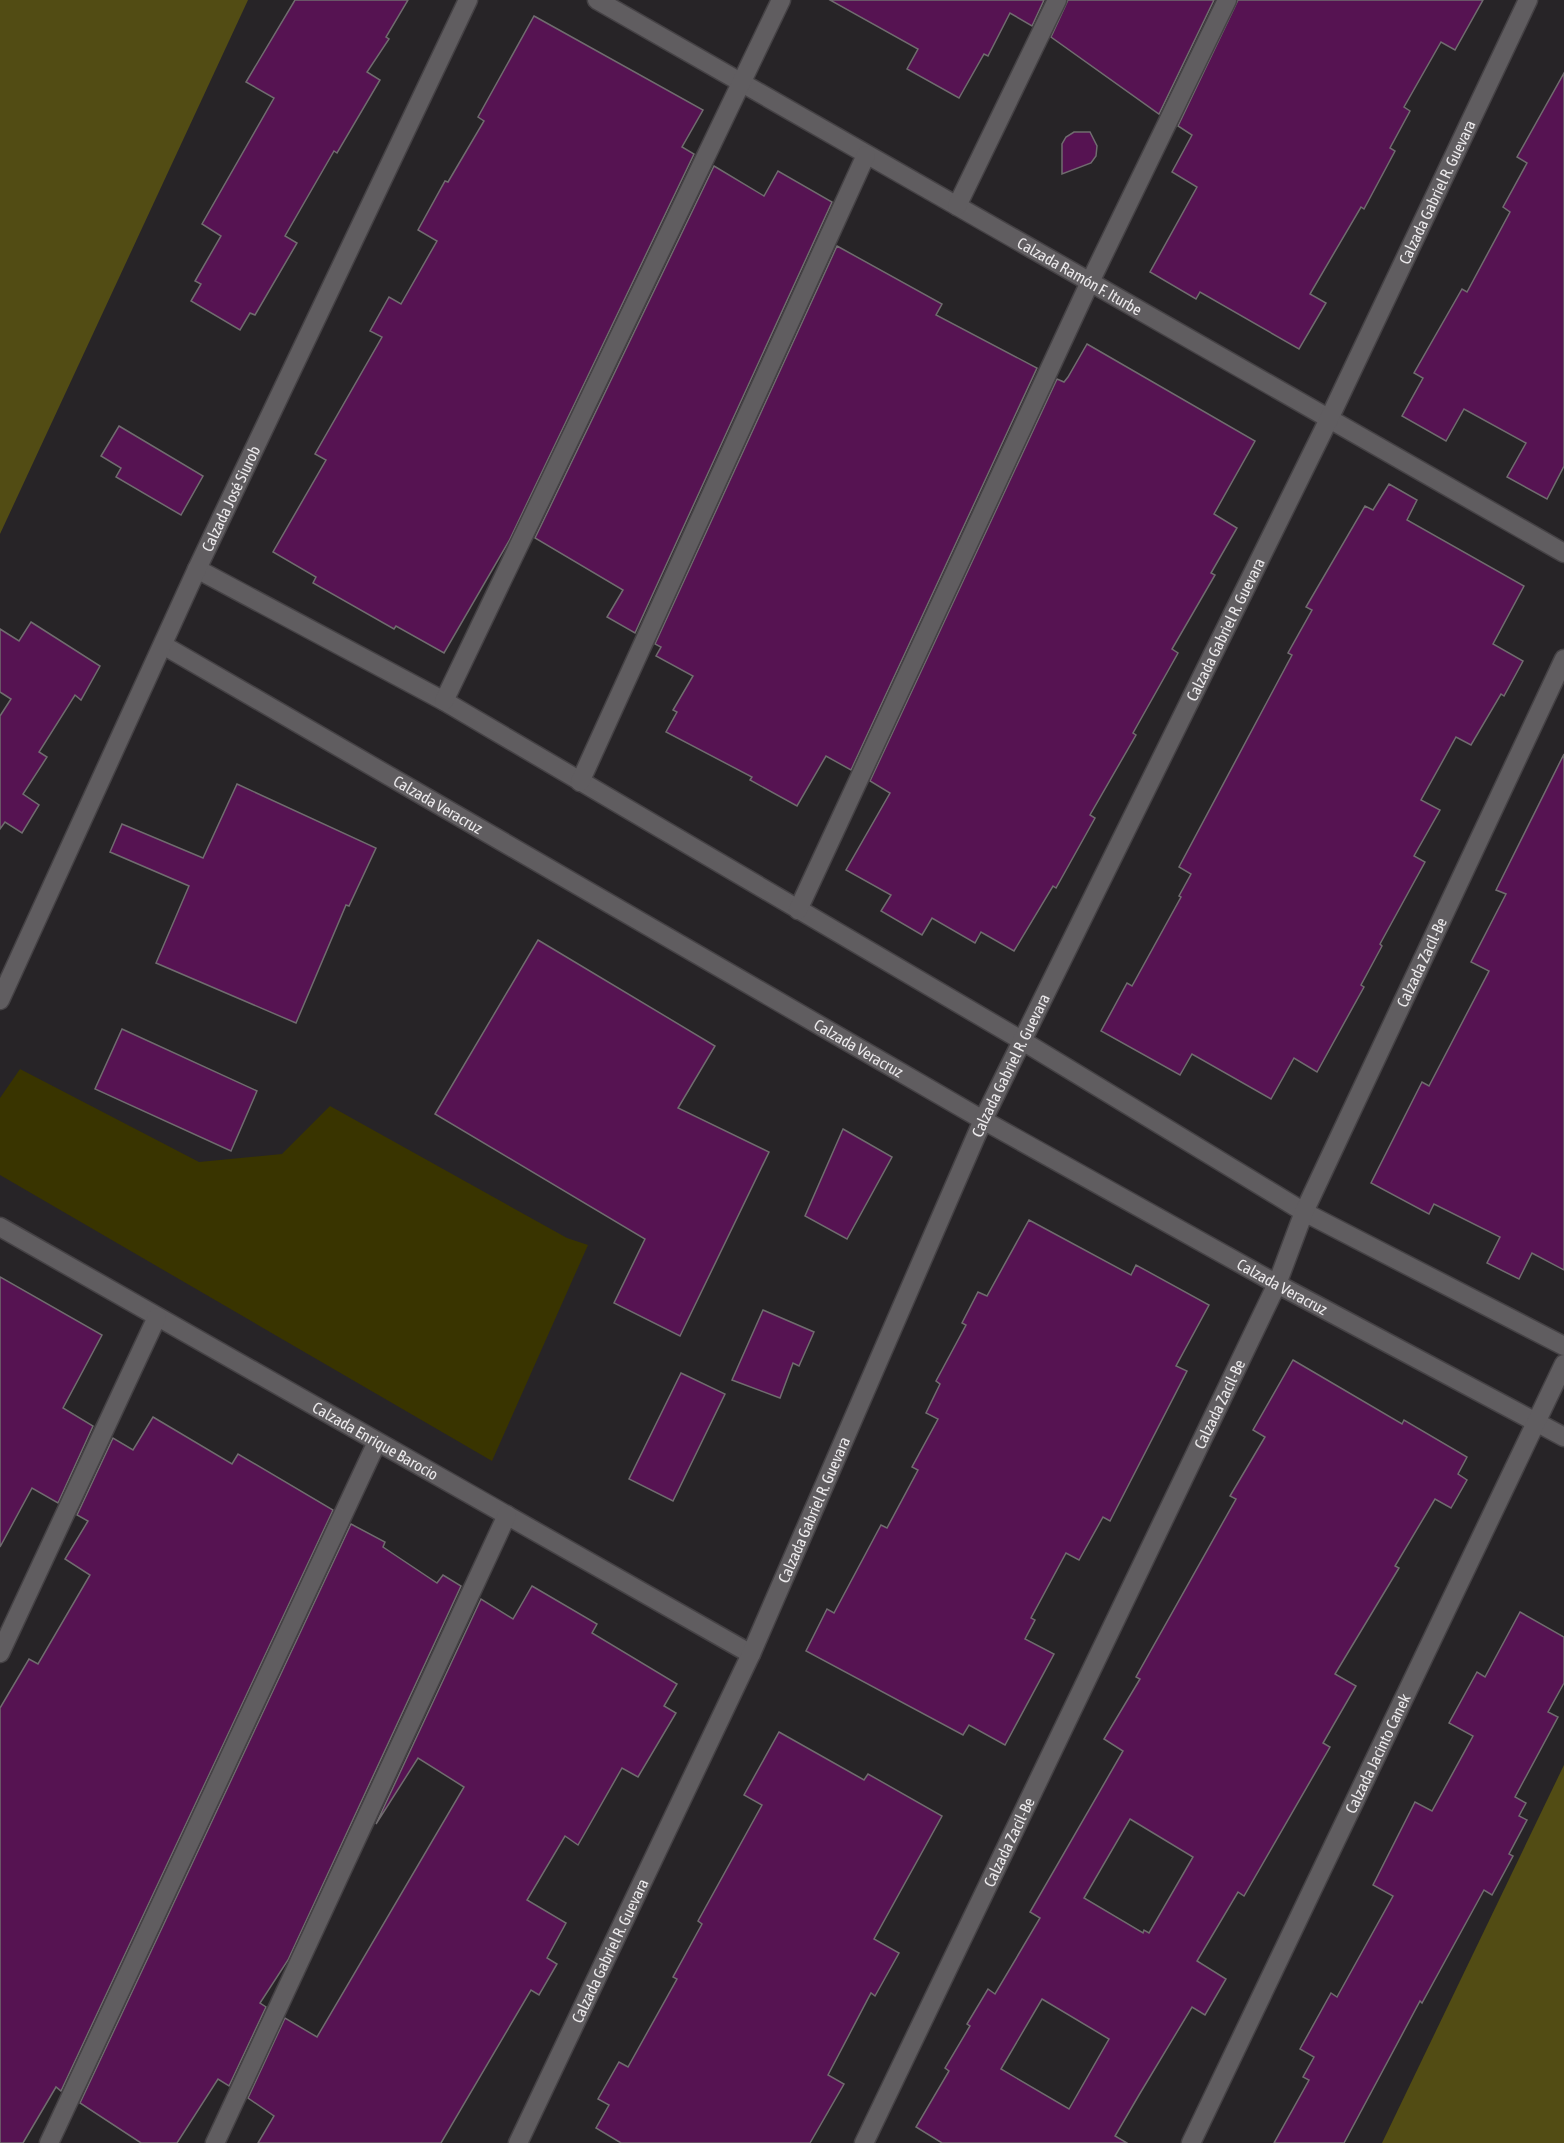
<svg xmlns="http://www.w3.org/2000/svg" width="1564" height="2143" font-family="'Asap Condensed',sans-serif">
<style>
.green{fill:#393400}
.forest{fill:#524c14}
.building{fill:#561352;stroke:#706c6f;stroke-width:1.5;fill-rule:evenodd}
.lines{fill:none;stroke-linecap:round;stroke-linejoin:round}
.street-casing{stroke:#454245;stroke-width:21}
.street{stroke:#605d60;stroke-width:18}
.labels{text-anchor:middle;stroke-width:5;stroke-linejoin:round;paint-order:stroke}
.street-label{font-size:16px;fill:#ebe9eb;stroke:#1e1b1d}
</style>
<rect width="100%" height="100%" fill="#272427"/>
<polygon class="green" points="20,1069 199,1162 282,1154 330,1106 567,1238 588,1245 492,1461 0,1175 0,1098"/>
<g class="forest">
<polygon points="0,0 248,0 0,534"/>
<polygon points="1564,1765 1564,2143 1382,2143"/>
</g>
<g class="building">
<polygon points="295,0 408,0 386,37 389,39 367,72 380,80 337,153 334,151 285,236 297,243 255,315 250,313 240,330 191,301 201,284 195,281 221,236 202,224 274,98 246,82"/>
<polygon points="830,0 1044,0 1032,26 1010,13 988,56 984,54 959,98 907,69 918,49"/>
<polygon points="1068,0 1214,0 1159,114 1051,37"/>
<polygon points="1238,0 1483,0 1455,50 1441,42 1404,107 1410,111 1390,148 1395,151 1364,209 1361,207 1310,294 1326,303 1299,349 1200,292 1196,299 1150,272 1197,187 1172,172 1192,135 1178,126"/>
<polygon points="534,16 703,110 682,147 694,154 509,541 444,653 396,626 394,629 313,583 316,577 273,552 326,460 315,454 382,337 370,331 389,297 401,304 437,241 418,230 445,181 448,182 484,121 478,117"/>
<polygon points="1564,73 1564,466 1547,499 1507,477 1526,443 1464,409 1446,441 1402,416 1423,378 1414,373 1462,289 1467,292 1510,212 1503,207 1527,163 1517,157"/>
<polygon points="1074,132 1090,132 1097,146 1096,156 1091,163 1062,174 1062,144 1066,137"/>
<polygon points="714,166 764,196 778,171 832,202 635,633 607,617 623,590 535,538"/>
<polygon points="837,246 942,304 936,315 1037,368 851,770 826,756 797,806 750,780 752,777 666,732 677,712 673,710 693,676 656,656 661,647 655,644"/>
<polygon points="1087,344 1255,441 1214,514 1237,528 1211,573 1215,575 1172,649 1178,653 1133,733 1136,735 1090,815 1095,818 1056,888 1053,886 1014,951 981,932 975,943 932,918 922,935 881,911 891,895 846,870 890,793 870,781 1057,379 1064,382 1068,377"/>
<polygon points="119,426 203,476 181,515 116,477 121,468 101,456"/>
<polygon points="1389,484 1417,500 1407,520 1524,586 1493,644 1523,661 1504,696 1501,694 1471,745 1456,737 1421,800 1440,810 1414,856 1425,862 1380,944 1382,946 1361,985 1364,987 1317,1072 1294,1058 1271,1099 1192,1054 1180,1075 1101,1031 1127,983 1132,986 1181,897 1179,896 1191,874 1179,867 1292,655 1288,653 1312,610 1306,607 1365,506 1373,510"/>
<polygon points="31,622 100,666 81,700 75,695 39,752 47,757 23,794 39,805 22,833 5,822 0,829 0,716 11,699 0,692 0,629 19,641"/>
<polygon points="1564,754 1564,1270 1532,1253 1519,1279 1487,1263 1500,1237 1434,1204 1429,1214 1371,1183 1422,1082 1429,1086 1489,971 1471,962 1506,894 1496,890"/>
<polygon points="237,784 376,848 349,906 346,905 296,1023 156,963 189,886 110,852 122,824 203,858"/>
<polygon points="538,940 715,1046 678,1108 769,1152 680,1336 614,1303 645,1239 435,1114"/>
<polygon points="122,1029 257,1091 231,1151 95,1089"/>
<polygon points="843,1129 892,1157 847,1239 805,1216"/>
<polygon points="1029,1220 1131,1275 1136,1265 1209,1305 1176,1366 1187,1371 1110,1521 1103,1517 1079,1560 1066,1553 1031,1618 1035,1620 1025,1639 1054,1654 1005,1745 969,1725 963,1735 806,1651 827,1609 834,1613 881,1525 887,1528 918,1470 912,1467 938,1419 926,1413 940,1384 936,1381 966,1325 962,1323 978,1292 987,1296"/>
<polygon points="0,1277 102,1335 63,1408 93,1426 58,1503 32,1488 0,1547"/>
<polygon points="763,1310 814,1332 799,1366 793,1363 780,1398 732,1380"/>
<path d="M1293 1360 1402 1424 1404 1420 1467 1457 1458 1474 1467 1480 1451 1508 1435 1499 1395 1566 1399 1568 1335 1674 1356 1686 1323 1743 1330 1747 1244 1896 1238 1892 1197 1961 1226 1979 1205 2015 1192 2007 1139 2095 1115 2136 1127 2143H942L916 2127 949 2071 945 2068 970 2026 967 2024 988 1989 995 1994 1040 1918 1030 1912 1123 1751 1104 1739 1140 1679 1136 1677 1236 1499 1230 1496 1265 1437 1253 1430ZM1130 1819 1193 1857 1149 1933 1144 1930 1143 1933 1084 1898ZM1042 1999 1109 2039 1069 2109 1001 2069Z"/>
<polygon points="681,1373 725,1394 673,1501 629,1479"/>
<polygon points="153,1417 232,1464 238,1454 333,1510 61,2091 56,2087 23,2143 0,2143 0,1708 29,1659 38,1664 90,1575 65,1559 88,1521 77,1515 113,1438 133,1450"/>
<polygon points="351,1524 385,1542 383,1547 437,1583 443,1575 461,1586 288,1960 260,2003 266,2007 229,2086 218,2079 177,2143 141,2143 80,2103"/>
<polygon points="532,1586 597,1624 592,1633 677,1684 664,1706 676,1713 638,1777 622,1768 578,1845 565,1836 527,1900 566,1923 547,1958 557,1964 539,1995 531,1990 441,2143 258,2143 274,2116 248,2098 285,2018 317,2037 464,1787 418,1758 376,1824 481,1599 513,1619"/>
<polygon points="1520,1612 1564,1637 1564,1683 1548,1712 1558,1717 1515,1797 1526,1803 1519,1816 1527,1820 1509,1854 1513,1856 1492,1895 1484,1890 1422,2003 1420,2001 1344,2143 1274,2143 1309,2080 1303,2077 1314,2057 1300,2049 1331,1993 1337,1997 1393,1896 1373,1885 1415,1802 1432,1811 1473,1736 1449,1723 1477,1672 1485,1677"/>
<polygon points="779,1732 864,1780 868,1774 942,1816 874,1939 899,1953 875,1996 871,1993 828,2075 844,2084 810,2143 621,2143 596,2128 609,2105 598,2099 619,2062 628,2067 677,1979 673,1977 702,1924 698,1921 762,1805 744,1795"/>
</g>
<g class="lines">
<defs>
<g id="street">
<path id="s1" d="M597 0 1564 553"/>
<polyline points="957,206 1057,0"/>
<polyline points="197,569 444,701 1021,1040 1304,1212 1564,1346"/>
<path id="s2" d="M163 645 983 1120 1277 1284 1564 1437"/>
<polyline points="444,701 781,0"/>
<polyline points="580,782 866,155"/>
<polyline points="798,910 1090,282 1227,0"/>
<path id="s3" d="M0 1000 197 569 468 0"/>
<path id="s4" d="M0 1227 751 1654"/>
<polyline points="0,1653 157,1317"/>
<polyline points="49,2143 377,1442"/>
<polyline points="215,2143 507,1515"/>
<path id="s5" d="M518 2143 751 1654 983 1120 1329 419 1528 0"/>
<path id="s6" d="M864 2143 1277 1284 1304 1212 1564 659"/>
<path id="s7" d="M1191 2143 1564 1364"/>
</g>
</defs>
<use href="#street" class="street-casing"/>
<use href="#street" class="street"/>
</g>
<g class="labels">
<g class="street-label">
<text dy="6" stroke="none"><textPath href="#s5" startOffset="2157">Calzada Gabriel R. Guevara</textPath></text>
<text dy="6" stroke="none"><textPath href="#s1" startOffset="556">Calzada Ramón F. Iturbe</textPath></text>
<text dy="6" stroke="none"><textPath href="#s3" startOffset="552">Calzada José Siurob</textPath></text>
<text dy="6" stroke="none"><textPath href="#s5" startOffset="1671">Calzada Gabriel R. Guevara</textPath></text>
<text dy="6" stroke="none"><textPath href="#s2" startOffset="318">Calzada Veracruz</textPath></text>
<text dy="6" stroke="none"><textPath href="#s6" startOffset="1306">Calzada Zacil-Be</textPath></text>
<text dy="6" stroke="none"><textPath href="#s2" startOffset="804">Calzada Veracruz</textPath></text>
<text dy="6" stroke="none"><textPath href="#s5" startOffset="1185">Calzada Gabriel R. Guevara</textPath></text>
<text dy="6" stroke="none"><textPath href="#s2" startOffset="1290">Calzada Veracruz</textPath></text>
<text dy="6" stroke="none"><textPath href="#s6" startOffset="820">Calzada Zacil-Be</textPath></text>
<text dy="6" stroke="none"><textPath href="#s4" startOffset="432">Calzada Enrique Barocio</textPath></text>
<text dy="6" stroke="none"><textPath href="#s5" startOffset="699">Calzada Gabriel R. Guevara</textPath></text>
<text dy="6" stroke="none"><textPath href="#s7" startOffset="432">Calzada Jacinto Canek</textPath></text>
<text dy="6" stroke="none"><textPath href="#s6" startOffset="334">Calzada Zacil-Be</textPath></text>
<text dy="6" stroke="none"><textPath href="#s5" startOffset="213">Calzada Gabriel R. Guevara</textPath></text>
</g>
</g>
</svg>
